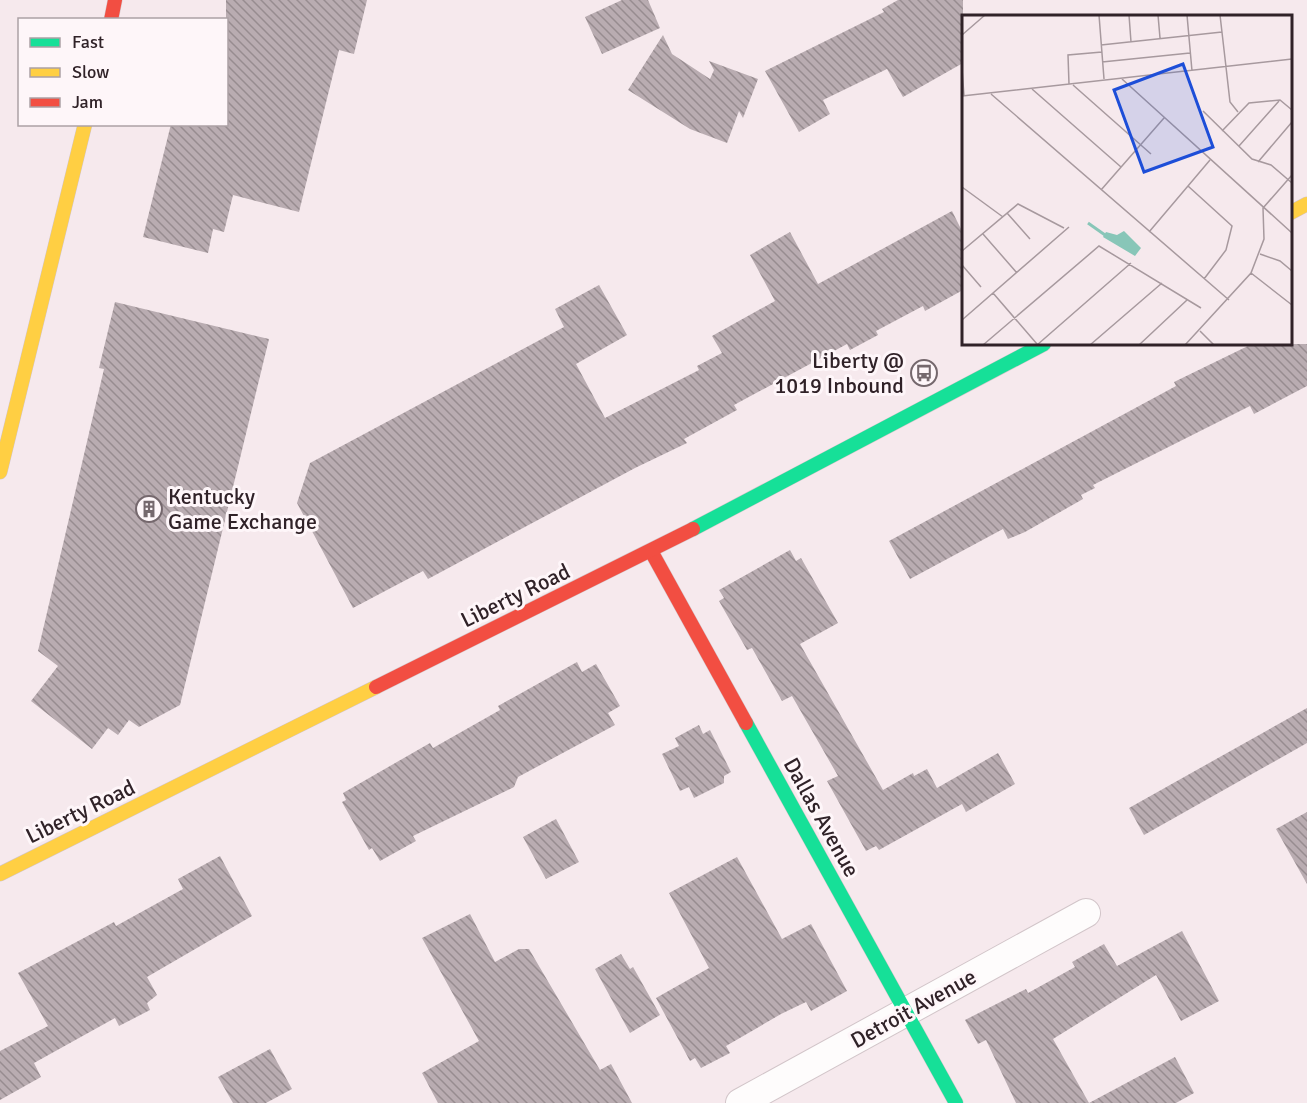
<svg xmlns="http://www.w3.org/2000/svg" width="1307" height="1103" font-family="Signika,sans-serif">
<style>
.building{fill:url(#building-back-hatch)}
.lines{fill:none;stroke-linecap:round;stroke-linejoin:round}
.street-casing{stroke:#d2c5c9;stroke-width:30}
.fast-casing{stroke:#d2c5c9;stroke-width:15}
.slow-casing{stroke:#d2c5c9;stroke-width:15}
.jam-casing{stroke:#d2c5c9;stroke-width:15}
.street{stroke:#fefcfc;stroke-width:28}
.fast{stroke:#16e098;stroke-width:14}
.slow{stroke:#ffcf43;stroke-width:14}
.jam{stroke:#f24e42;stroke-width:14}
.labels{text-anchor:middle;stroke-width:6;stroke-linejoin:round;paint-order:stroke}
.poi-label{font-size:22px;fill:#302228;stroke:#fef6f9;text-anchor:end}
.street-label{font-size:22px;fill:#302228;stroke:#fef6f9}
.inset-river{fill:none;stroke:#88c6b8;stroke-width:3}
.inset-road{fill:none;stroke:#a7999e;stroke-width:1.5}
.view{fill:#1d4ed8;fill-opacity:0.15;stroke:#1d4ed8;stroke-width:3}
.inset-edge{fill:none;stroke:#302228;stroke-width:3}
</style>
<defs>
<pattern id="building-back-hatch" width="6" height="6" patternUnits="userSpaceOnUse" patternTransform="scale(1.5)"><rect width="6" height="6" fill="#b9acb1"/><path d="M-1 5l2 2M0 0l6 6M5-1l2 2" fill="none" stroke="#978c90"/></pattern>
</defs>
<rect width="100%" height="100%" fill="#f6e9ed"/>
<g class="building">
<polygon points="226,0 367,0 354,54 339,50 299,212 233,195 224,232 213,229 208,253 143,237 171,124 226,124"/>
<polygon points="622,0 648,0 660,28 602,54 585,17"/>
<polygon points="898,0 963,0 963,63 903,97 887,69 823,100 830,114 799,132 765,71 884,12 882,9"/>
<polygon points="663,35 672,54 710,79 714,70 709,61 758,79 743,118 739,111 727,143 690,129 628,90"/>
<polygon points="952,211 963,233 963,290 925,311 923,306 876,331 878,335 850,350 847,344 784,378 734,405 737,410 684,439 687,443 635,468 428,579 423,571 353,608 297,503 310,463 564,327 555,309 599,285 627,335 576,364 605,418 699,370 697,366 722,353 712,336 775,301 750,255 790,232 818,284"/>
<polygon points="115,302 269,339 180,705 139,727 129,720 118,735 108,728 92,749 31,701 58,666 38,651 104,369 99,368"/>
<polygon points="1252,344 1307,344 1307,386 1254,414 1250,406 1093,485 1095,488 1081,495 1083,499 1025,532 1008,539 1003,529 910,579 889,541 1176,386 1174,382"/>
<polygon points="790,550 796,561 801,558 838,623 800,644 883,790 913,773 914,776 927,769 937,788 998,753 1015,784 966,812 962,804 879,850 876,846 866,851 827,781 838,776 792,696 782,701 752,648 747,650 719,601 724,598 719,590"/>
<polygon points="577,662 582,672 596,664 620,706 608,713 615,725 518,777 514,787 413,836 416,841 380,861 372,848 369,850 342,802 346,800 343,793 430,743 433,748 500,710 498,706"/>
<polygon points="1307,708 1307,743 1144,835 1129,808"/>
<polygon points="699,725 703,734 710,730 731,772 724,776 724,783 694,798 689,787 680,791 662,754 679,746 675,738"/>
<polygon points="1307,812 1307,884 1276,829"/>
<polygon points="556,819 579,862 546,879 523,837"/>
<polygon points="220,856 252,916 147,977 157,995 147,1003 150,1010 119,1026 115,1018 34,1063 41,1077 0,1100 0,1051 48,1026 18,973 114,922 116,926 183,889 178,879"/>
<polygon points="737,857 782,939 811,924 847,991 811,1011 806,1002 781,1014 726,1046 730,1053 701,1068 695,1058 690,1061 656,998 709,968 669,893"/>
<polygon points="470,914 495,962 519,949 529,949 600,1070 611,1064 632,1103 438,1103 422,1073 479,1041 422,938"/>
<polygon points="1182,931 1219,1001 1181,1021 1156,975 1053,1039 1089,1103 1016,1103 986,1040 978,1044 965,1020 1026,989 1028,993 1075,967 1072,962 1104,944 1117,966"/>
<polygon points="621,954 630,969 633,967 660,1015 630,1033 595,969"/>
<polygon points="270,1049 292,1089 266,1103 233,1103 218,1077"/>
<polygon points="1175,1057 1194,1093 1176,1103 1089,1103"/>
</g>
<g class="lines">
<defs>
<polyline id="street" points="740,1103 1086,913"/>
<g id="fast">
<polyline points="693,529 1044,344"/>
<polyline points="746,723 956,1103"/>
</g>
<g id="slow">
<polyline points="1290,213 1307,204"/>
<polyline points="0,472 85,124"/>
<polyline points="0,874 376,687"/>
</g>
<g id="jam">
<polyline points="111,20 115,0"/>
<polyline points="651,551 746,723"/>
<polyline points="376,687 693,529"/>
</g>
</defs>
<use href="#street" class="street-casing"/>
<use href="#fast" class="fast-casing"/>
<use href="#slow" class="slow-casing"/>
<use href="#jam" class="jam-casing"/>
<use href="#street" class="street"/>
<use href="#fast" class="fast"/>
<use href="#slow" class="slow"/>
<use href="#jam" class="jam"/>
</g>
<defs>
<symbol id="bus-ring" viewBox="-11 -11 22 22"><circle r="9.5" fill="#fef6f9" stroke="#75686d" stroke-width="1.5"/><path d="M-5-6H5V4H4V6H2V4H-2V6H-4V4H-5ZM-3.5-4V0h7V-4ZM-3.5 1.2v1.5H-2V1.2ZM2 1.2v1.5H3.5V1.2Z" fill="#75686d"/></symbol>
<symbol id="building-ring" viewBox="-11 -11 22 22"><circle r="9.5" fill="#fef6f9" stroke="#75686d" stroke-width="1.5"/><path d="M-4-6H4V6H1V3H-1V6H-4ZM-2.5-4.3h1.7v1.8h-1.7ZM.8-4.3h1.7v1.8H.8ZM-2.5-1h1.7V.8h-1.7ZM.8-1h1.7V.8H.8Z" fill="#75686d"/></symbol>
</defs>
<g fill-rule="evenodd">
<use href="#bus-ring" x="909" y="358" width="30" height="30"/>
<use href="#building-ring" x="134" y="494" width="30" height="30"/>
</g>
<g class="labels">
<g class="poi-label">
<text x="904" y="368">Liberty @<tspan x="904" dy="25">1019 Inbound</tspan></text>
<text x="168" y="504" text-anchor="start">Kentucky<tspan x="168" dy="25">Game Exchange</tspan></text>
</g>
<g class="street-label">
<text transform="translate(515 595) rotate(-26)" y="8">Liberty Road</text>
<text transform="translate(80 811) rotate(-26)" y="8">Liberty Road</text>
<text transform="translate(822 817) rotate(61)" y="8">Dallas Avenue</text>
<text transform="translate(913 1008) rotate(-29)" y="8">Detroit Avenue</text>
</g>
</g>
<g transform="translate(962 15)">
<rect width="330" height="330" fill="#f6e9ed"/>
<path d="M162 216 179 233 173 241 141 222 144 217 155 220Z" fill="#88c6b8"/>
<path class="inset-river" d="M126 208 143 220"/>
<path class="inset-road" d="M137 0 142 64M167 0 169 27M196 0 198 23M225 0 230 56M258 0 264 52M0 20 23 0M139 30 260 17M140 47 228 38M264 52 268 87 276 97M0 54 2 81M160 64 330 218M107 69 106 40 140 37M111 70 189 139M70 74 159 152M29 79 267 285M0 81 330 44M241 96 290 144 309 150 330 168M260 116 287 88 318 85 330 95M277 131 317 86M296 147 330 107M226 171 270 211 264 235 242 264M0 172 41 202M139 175 202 103M45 198 68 224M187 217 248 145M21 219 55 258M0 236 56 189 102 213M298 239 318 246 330 256M0 250 19 272M289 258 330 290M31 278 75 329M0 305 107 212M238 316 252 330M21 330 137 231 239 293M75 330 169 248M128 330 200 268M177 330 225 285M223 330 289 258 302 224 301 193 330 160"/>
<path class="view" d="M221 49 251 132 182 157 152 75Z"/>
<rect width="330" height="330" class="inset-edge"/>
</g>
<rect x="18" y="18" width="210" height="108" fill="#fef6f9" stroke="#aca1a5" stroke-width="1.5"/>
<rect x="30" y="38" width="30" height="9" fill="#16e098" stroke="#aca1a5" stroke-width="1.5"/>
<text x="72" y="48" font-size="18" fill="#302228">Fast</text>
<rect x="30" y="68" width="30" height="9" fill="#ffcf43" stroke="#aca1a5" stroke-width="1.5"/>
<text x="72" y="78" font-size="18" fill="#302228">Slow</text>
<rect x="30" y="98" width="30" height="9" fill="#f24e42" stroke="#aca1a5" stroke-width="1.5"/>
<text x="72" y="108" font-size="18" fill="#302228">Jam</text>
</svg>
